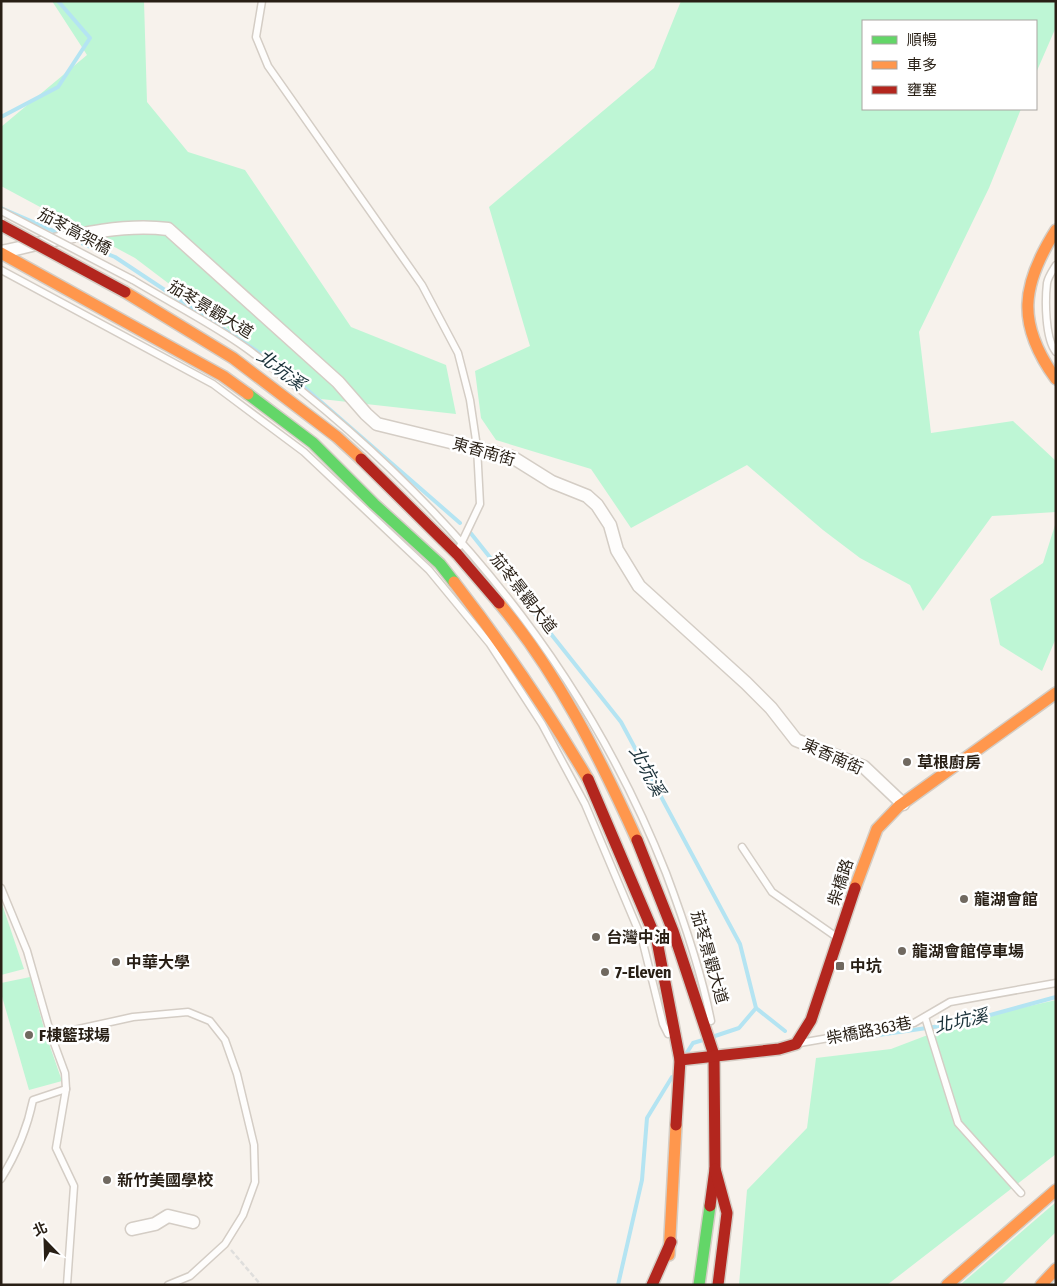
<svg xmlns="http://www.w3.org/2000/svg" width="1057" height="1286" font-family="'Fira Sans Condensed','Noto Sans TC',sans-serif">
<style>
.green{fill:#bef6d5}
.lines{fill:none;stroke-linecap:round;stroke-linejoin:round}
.stream{stroke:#b4e4f2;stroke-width:4}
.lane-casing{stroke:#d4cdc5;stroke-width:9}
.street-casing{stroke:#d4cdc5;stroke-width:15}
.fast-casing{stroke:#d4cdc5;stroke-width:14}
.slow-casing{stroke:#d4cdc5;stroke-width:14}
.jam-casing{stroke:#d4cdc5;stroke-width:14}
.path{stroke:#dfdedc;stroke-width:2.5;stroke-dasharray:5 2.5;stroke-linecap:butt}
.lane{stroke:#fefdfc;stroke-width:6}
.street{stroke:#fefdfc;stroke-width:12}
.fast{stroke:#63d668;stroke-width:11}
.slow{stroke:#ff974d;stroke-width:11}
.jam{stroke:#b3261e;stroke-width:11}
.lane-bridge-casing{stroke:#d4cdc5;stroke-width:9;stroke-linecap:butt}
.jam-bridge-casing{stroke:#d4cdc5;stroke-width:14;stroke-linecap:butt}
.lane-bridge{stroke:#fefdfc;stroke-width:6}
.jam-bridge{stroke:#b3261e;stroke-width:11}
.poi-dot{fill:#706960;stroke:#fff;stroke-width:2}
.labels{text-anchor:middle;stroke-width:5;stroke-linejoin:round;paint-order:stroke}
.street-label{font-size:16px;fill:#281f15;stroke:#fff}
.poi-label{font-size:16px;font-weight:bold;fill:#281f15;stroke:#fff;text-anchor:start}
.water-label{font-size:18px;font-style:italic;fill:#1a3139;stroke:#fff}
</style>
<rect width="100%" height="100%" fill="#f7f2ec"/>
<g class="green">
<polygon points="52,1 144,1 147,102 188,152 245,170 351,327 446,365 456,414 321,399 135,258 1,186 1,127 87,55"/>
<polygon points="681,1 1056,1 1056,27 1036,73 1036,21 863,21 863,109 1021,109 989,188 919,332 931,433 1013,421 1056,461 1056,512 992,516 923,611 910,585 860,558 823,530 747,465 631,528 591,469 496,440 481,418 475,371 530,346 489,207 654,68"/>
<polygon points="1056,522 1056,638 1042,671 1000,645 990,599 1043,563"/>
<polygon points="1,901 24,969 1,975"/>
<polygon points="30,977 45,1032 62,1081 29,1090 1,993 1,983"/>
<polygon points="1056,1000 1056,1154 887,1285 739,1285 747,1190 807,1128 816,1058 891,1049 967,1020"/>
<polygon points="1056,1202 1056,1232 1001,1285 960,1285"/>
</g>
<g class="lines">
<g class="stream">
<polyline points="1,117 58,87 90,38 58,1"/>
<polyline points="1,208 56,232"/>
<polyline points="83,244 115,257 281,367 460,523"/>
<polyline points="469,531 621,722 740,944 756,1008 785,1031"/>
<polyline points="712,1037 739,1028 756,1008"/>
<polyline points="865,1037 961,1023 1056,997"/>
<polyline points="686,1054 693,1043 703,1040"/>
<polyline points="618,1285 642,1180 647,1118 672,1077"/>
</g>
<defs>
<g id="lane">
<polyline points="262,1 256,37 268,66 422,285 458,353 470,400 477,447 480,504 460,546"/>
<path d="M1056 265C1053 270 1048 277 1047 283 1045 300 1045 339 1056 352"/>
<polyline points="1,270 213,384 304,452 429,570 490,644 542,724 585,804 642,939 663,1024 668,1034"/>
<path d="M133 280C171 303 211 323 246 348 433 485 580 655 666 873 684 921 701 970 711 1021"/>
<polyline points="742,847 772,892 838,938"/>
<polyline points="1,888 27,951 51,1035 65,1073 66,1089 56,1148 74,1186 67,1285"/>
<polyline points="925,1017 958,1123 1021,1193"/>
<polyline points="51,1035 133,1017 188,1012 210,1021 225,1040 237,1074 254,1145 255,1182 243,1215 225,1244 190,1276 168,1285"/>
<polyline points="800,1043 914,1023 950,1002 1056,983"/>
<path d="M1 1179C17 1153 27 1130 33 1100L66 1089"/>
</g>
<g id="street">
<path d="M1 252C55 241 113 222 168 229L338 382 366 414 377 424 512 457 552 482 587 496 597 505 610 525 617 550 639 586 746 683 771 708 796 740 864 767 903 804"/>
<polyline points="132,1229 155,1224 168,1216 193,1222"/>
</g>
<g id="fast">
<polyline points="248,394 313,443 374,504 440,564 454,582"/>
<polyline points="699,1285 710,1206"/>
</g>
<g id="slow">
<path d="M1056 230C1021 285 1016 324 1056 379"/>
<polyline points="1,253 223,376 248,394"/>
<polyline points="125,292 233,358 337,437 361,459"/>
<path d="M454 582C503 645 547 710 588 779"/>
<path d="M499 603C557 672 600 758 637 840"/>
<polyline points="855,888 877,829 899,806 1056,693"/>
<polyline points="669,1255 676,1125"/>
<polyline points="947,1285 1056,1190"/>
<polyline points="1041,1285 1056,1269"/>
</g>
<g id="jam">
<polyline points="361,459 457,554 499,603"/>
<polyline points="588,779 657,941 680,1060 676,1125"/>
<polyline points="637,840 673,931 714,1055 715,1169 710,1206"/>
<polyline points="680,1060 779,1049 796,1044 811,1020 855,888"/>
<polyline points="715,1169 727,1213 718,1285"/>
<polyline points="652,1285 671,1242"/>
</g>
</defs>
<use href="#lane" class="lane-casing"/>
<use href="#street" class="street-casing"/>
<use href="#fast" class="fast-casing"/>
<use href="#slow" class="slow-casing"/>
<use href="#jam" class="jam-casing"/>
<polyline class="path" points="231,1250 261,1285"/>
<use href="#lane" class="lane"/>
<use href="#street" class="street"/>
<use href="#fast" class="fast"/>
<use href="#slow" class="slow"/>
<use href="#jam" class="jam"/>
<defs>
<polyline id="lane-bridge" points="1,211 133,280"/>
<polyline id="jam-bridge" points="1,225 125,292"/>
</defs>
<use href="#lane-bridge" class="lane-bridge-casing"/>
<use href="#jam-bridge" class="jam-bridge-casing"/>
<use href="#lane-bridge" class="lane-bridge"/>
<use href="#jam-bridge" class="jam-bridge"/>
</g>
<g class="poi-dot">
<circle cx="907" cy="762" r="5"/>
<circle cx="964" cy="899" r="5"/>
<circle cx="596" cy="937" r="5"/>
<circle cx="902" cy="951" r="5"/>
<circle cx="116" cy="962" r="5"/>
<rect x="835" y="961" width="10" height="10" rx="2.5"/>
<circle cx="605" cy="972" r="5"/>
<circle cx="29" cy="1035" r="5"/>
<circle cx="107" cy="1180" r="5"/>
</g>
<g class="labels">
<g class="street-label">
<text transform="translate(75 231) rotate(28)" y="6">茄苳高架橋</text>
<text transform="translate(211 309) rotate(31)" y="6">茄苳景觀大道</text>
<text transform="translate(484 451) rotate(16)" y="6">東香南街</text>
<text transform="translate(524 593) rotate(52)" y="6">茄苳景觀大道</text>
<text transform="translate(833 756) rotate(24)" y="6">東香南街</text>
<text transform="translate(840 882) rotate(-72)" y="6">柴橋路</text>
<text transform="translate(710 957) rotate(74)" y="6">茄苳景觀大道</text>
<text transform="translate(869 1030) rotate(-11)" y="6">柴橋路363巷</text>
</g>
<g class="poi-label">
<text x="917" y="768">草根廚房</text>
<text x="974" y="905">龍湖會館</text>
<text x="606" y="943">台灣中油</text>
<text x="912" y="957">龍湖會館停車場</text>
<text x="126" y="968">中華大學</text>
<text x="850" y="972">中坑</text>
<text x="615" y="978">7-Eleven</text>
<text x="39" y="1041">F棟籃球場</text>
<text x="117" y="1186">新竹美國學校</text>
</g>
<g class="water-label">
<text transform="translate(281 370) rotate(37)" y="6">北坑溪</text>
<text transform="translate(647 771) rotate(62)" y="6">北坑溪</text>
<text transform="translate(961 1021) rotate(-12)" y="6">北坑溪</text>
</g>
</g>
<rect width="1057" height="1286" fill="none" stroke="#281f15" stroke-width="5"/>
<rect x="862" y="20" width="175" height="90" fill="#ffffff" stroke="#a9a5a1"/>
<rect x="872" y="36" width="25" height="8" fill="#63d668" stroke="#a9a5a1"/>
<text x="907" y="45" font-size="15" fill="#281f15">順暢</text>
<rect x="872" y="61" width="25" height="8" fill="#ff974d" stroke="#a9a5a1"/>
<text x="907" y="70" font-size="15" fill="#281f15">車多</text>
<rect x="872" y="86" width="25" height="8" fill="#b3261e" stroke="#a9a5a1"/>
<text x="907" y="95" font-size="15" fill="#281f15">壅塞</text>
<g transform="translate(45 1241) rotate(337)" stroke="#ffffff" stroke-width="4" paint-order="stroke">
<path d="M0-4L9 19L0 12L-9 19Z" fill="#281f15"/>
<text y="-8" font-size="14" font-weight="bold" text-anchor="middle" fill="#281f15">北</text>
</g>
</svg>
